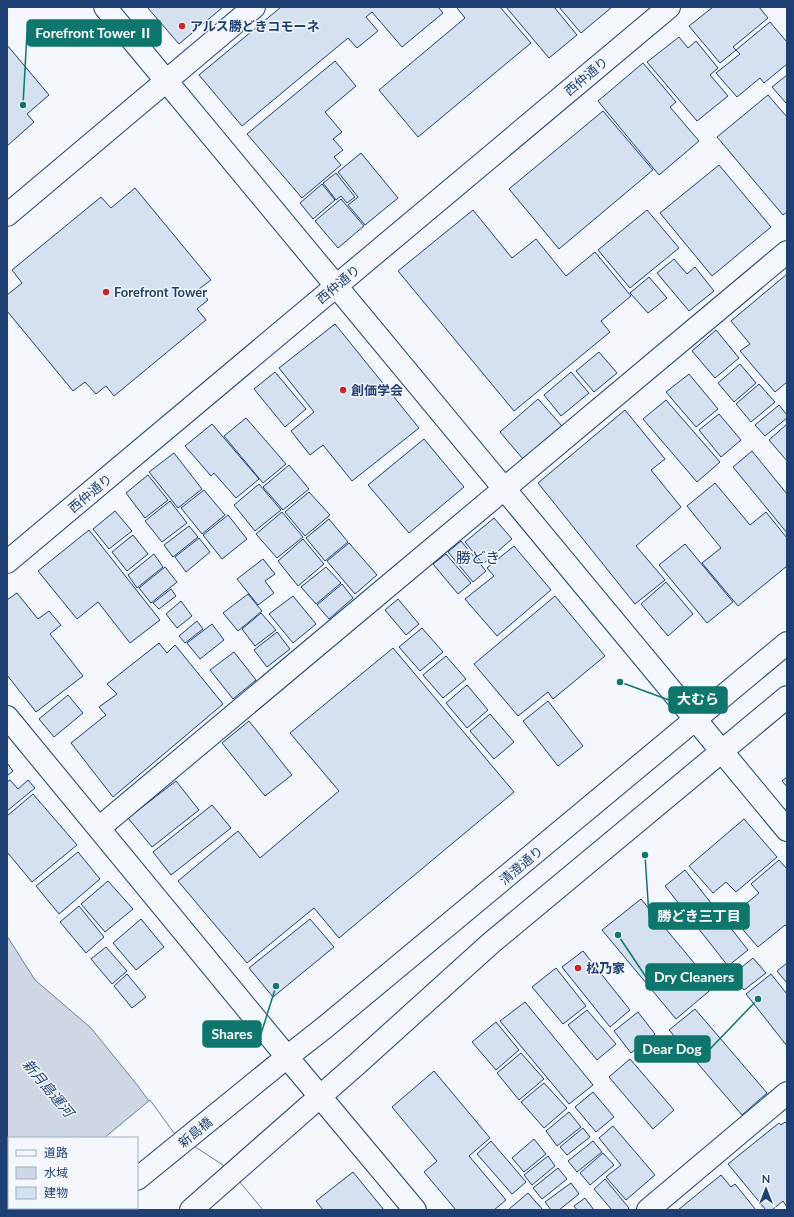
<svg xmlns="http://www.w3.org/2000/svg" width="794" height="1217" font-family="Lato,'Noto Sans JP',sans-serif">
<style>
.water{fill:#cfd7e4;stroke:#687fa3}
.pier{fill:#f4f7fb;stroke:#687fa3}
.building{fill:#d5e0f0;stroke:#1d3f73}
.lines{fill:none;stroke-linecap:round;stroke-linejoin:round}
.minor-casing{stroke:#1d3f73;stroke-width:24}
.minor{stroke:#f4f7fb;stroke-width:22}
.poi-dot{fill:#c62828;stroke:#f4f7fb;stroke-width:1.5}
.labels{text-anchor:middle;stroke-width:3;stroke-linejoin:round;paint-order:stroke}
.poi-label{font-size:13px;font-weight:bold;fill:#1d3f73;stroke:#f4f7fb;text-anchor:start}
.street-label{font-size:13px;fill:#1d3f73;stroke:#f4f7fb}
.water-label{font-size:14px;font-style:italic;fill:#1d3f73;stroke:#f4f7fb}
.quarter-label{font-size:15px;fill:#1d3f73;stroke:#f4f7fb}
.leader{fill:none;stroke:#0f766e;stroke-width:1.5}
.callout-dot{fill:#0f766e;stroke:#f4f7fb;stroke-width:1.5}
.callout{fill:#0f766e;stroke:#0f766e;stroke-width:1.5}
.callout-label{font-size:14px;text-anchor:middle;font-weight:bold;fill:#fff}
</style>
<rect width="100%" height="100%" fill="#f4f7fb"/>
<polygon class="water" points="7,936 35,980 91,1028 138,1086 173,1134 261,1210 18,1210 17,1208 137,1208 137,1138 9,1138 9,1199 7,1196"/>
<polygon class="pier" points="150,1100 174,1133 229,1169 263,1210 16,1210 19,1208 137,1208 137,1138 104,1138"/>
<g class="building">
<polygon points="147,7 223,7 179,44"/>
<polygon points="281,7 438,7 443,13 402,47 372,12 366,17 378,31 357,48 348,38 242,126 199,75"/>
<polygon points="458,7 500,7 531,43 418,137 379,90 465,18 457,8"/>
<polygon points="506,7 554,7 577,35 549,58"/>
<polygon points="559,7 612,7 581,33"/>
<polygon points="713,7 759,7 768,18 733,47 736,50 720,63 689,26"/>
<polygon points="770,22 787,42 787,64 764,83 760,78 737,97 716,73 740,54 736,50"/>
<polygon points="679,37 688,48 696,41 718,68 710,75 728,96 697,121 647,62"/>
<polygon points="7,45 49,95 27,114 34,122 7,146"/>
<polygon points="335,61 356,86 325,112 342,132 333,139 343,150 334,157 341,165 302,198 247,134"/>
<polygon points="643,63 676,102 670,107 699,141 659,175 598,101"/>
<polygon points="787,75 787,102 786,103 772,87"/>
<polygon points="768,95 787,117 787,212 783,215 717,137"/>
<polygon points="603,111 653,170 559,249 509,189"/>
<polygon points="361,153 398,198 365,225 348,205 358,197 338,172"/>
<polygon points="719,165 771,227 712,276 660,213"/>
<polygon points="336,173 355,197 347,203 341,196 336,200 323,183"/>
<polygon points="322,184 335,200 313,219 300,203"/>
<polygon points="135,188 211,280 199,289 208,300 197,309 206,320 114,396 106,386 96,394 85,382 73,391 7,311 7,295 22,283 12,270 101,197 111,208"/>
<polygon points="341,199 364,226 338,248 315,221"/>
<polygon points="473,210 512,258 536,239 566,276 595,252 631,296 601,321 610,332 514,411 398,271"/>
<polygon points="647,210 679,248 630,288 598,250"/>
<polygon points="674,259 687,274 695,267 714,291 689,311 657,273"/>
<polygon points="787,274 787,382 775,392 740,351 750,344 731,321"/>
<polygon points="649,277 667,298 648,313 630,293"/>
<polygon points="335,324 419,428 352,481 323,445 310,455 291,431 314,412 279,368"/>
<polygon points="716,330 739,358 715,378 692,351"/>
<polygon points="599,352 617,373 594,392 576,371"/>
<polygon points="740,364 756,383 734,402 718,383"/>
<polygon points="275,372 306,409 285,427 254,389"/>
<polygon points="571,372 589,393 561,416 544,395"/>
<polygon points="689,374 718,409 696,427 666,392"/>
<polygon points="759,384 775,402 751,422 736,404"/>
<polygon points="538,399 562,426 523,459 500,432"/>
<polygon points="666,400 720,462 697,482 643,419"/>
<polygon points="779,405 787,415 787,418 765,436 755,425"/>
<polygon points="625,410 665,459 651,470 681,507 636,546 665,580 635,604 538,483"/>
<polygon points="719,414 741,440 721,457 699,430"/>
<polygon points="246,418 286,464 263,483 224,436"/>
<polygon points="212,424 259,479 236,498 214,473 211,476 185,446"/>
<polygon points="787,424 787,461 769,440"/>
<polygon points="424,439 464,487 409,533 368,485"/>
<polygon points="752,451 787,494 787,533 733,467"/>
<polygon points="174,453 202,489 178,508 149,472"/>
<polygon points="289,465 309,489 283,510 263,487"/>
<polygon points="148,475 168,500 145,518 126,493"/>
<polygon points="715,483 750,525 766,512 787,538 787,566 738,606 702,563 721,548 687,506"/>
<polygon points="259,484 281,510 255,531 234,505"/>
<polygon points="204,490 225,515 202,534 181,508"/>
<polygon points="309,492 330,515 305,536 285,512"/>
<polygon points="170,501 187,523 162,542 145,521"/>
<polygon points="115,511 132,531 109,549 93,529"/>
<polygon points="282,512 303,537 277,558 256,534"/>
<polygon points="228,515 247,539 222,559 203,535"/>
<polygon points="494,518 512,539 483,564 465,542"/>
<polygon points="329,519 348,542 325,561 306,538"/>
<polygon points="189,526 198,537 173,557 164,545"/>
<polygon points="89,530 160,620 130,643 98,602 77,619 38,571"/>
<polygon points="133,535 148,554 127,571 112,552"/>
<polygon points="199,538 210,552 186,572 175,557"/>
<polygon points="303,539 324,564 298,586 278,561"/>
<polygon points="461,541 486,571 473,582 448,552"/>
<polygon points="349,543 377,575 355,594 327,561"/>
<polygon points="685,544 733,602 707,623 659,565"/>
<polygon points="514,546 551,590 497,636 465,599 494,576 487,568"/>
<polygon points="154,554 163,567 137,588 128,575"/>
<polygon points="446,554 471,583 458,594 433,564"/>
<polygon points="263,559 275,574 265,581 274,593 258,605 237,579"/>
<polygon points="165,567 177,582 151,603 139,588"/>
<polygon points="326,567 341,583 316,604 301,587"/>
<polygon points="666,582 693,614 668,636 641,604"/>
<polygon points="342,584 353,598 329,619 317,605"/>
<polygon points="171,589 176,596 159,609 153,603"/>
<polygon points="17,593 38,619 49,611 61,625 50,634 83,676 36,712 7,675 7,600"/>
<polygon points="248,594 262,611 238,631 223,613"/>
<polygon points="293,596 316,624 293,643 269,614"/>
<polygon points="555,596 605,656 553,699 548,692 518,716 474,664"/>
<polygon points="398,599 419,624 406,635 385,610"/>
<polygon points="181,601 192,616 177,628 166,614"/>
<polygon points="261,613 276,630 255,646 242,629"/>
<polygon points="197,621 203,629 185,643 179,636"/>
<polygon points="212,624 224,640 200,659 187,643"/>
<polygon points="422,628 443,652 420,671 399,647"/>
<polygon points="277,632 290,649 267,667 254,650"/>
<polygon points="159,643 167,653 175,645 223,704 113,797 71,743 106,715 99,707 117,694 107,684"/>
<polygon points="393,648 514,792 339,938 314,908 247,963 178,881 238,831 260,858 339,791 290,733"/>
<polygon points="234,652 256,680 233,699 210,670"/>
<polygon points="446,656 466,679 443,698 423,675"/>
<polygon points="467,685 488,710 467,728 446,703"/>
<polygon points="68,695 83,713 54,737 39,719"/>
<polygon points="548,701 583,746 558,766 523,721"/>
<polygon points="490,714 514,742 494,759 470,731"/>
<polygon points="249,721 292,775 265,796 222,743"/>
<polygon points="7,763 13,771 7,776"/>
<polygon points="787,777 787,787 782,781"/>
<polygon points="10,780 18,789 28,780 35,788 7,811 7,782"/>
<polygon points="176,781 199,810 152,847 128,818"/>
<polygon points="33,794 77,845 32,882 7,852 7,816"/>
<polygon points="212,805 231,828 171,875 153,852"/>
<polygon points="744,819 777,857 736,892 726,882 713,893 689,866"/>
<polygon points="78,852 100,879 59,914 36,886"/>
<polygon points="779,860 787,869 787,927 785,925 758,947 731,916 759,893 751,884"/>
<polygon points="685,870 748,950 728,966 665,886"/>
<polygon points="108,881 133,909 105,932 81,904"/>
<polygon points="641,899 714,987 676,1019 602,930"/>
<polygon points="79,906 104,937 86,953 60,922"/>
<polygon points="141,919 164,947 136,970 113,943"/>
<polygon points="310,919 334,947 273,997 249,968"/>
<polygon points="106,947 127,971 112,984 91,959"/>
<polygon points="583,951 630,1010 610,1027 562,967"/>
<polygon points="753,958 766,973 744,990 732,975"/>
<polygon points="787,963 787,983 777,971"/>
<polygon points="556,968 586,1006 563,1024 532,987"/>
<polygon points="127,974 146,997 132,1008 114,986"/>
<polygon points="771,974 787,994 787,1046 746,994"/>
<polygon points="525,1002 593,1085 569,1104 500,1021"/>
<polygon points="695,1009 767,1093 742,1115 669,1030"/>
<polygon points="587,1010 616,1044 597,1060 568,1025"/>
<polygon points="638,1012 655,1034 631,1053 614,1031"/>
<polygon points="496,1022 519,1050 496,1070 472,1042"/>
<polygon points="521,1053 544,1079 519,1100 497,1073"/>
<polygon points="630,1059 674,1110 653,1129 609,1077"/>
<polygon points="434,1071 490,1138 469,1156 506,1200 494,1210 456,1210 424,1172 437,1161 392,1107"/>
<polygon points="544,1083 567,1108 544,1128 521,1102"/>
<polygon points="593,1092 614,1117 596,1132 575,1107"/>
<polygon points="569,1112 581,1127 557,1146 546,1131"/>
<polygon points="785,1122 787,1124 787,1207 783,1201 772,1210 766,1210 728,1164 779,1123 781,1125"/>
<polygon points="613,1126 655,1175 626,1200 606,1177 621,1165 599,1138"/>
<polygon points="583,1128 590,1137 567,1155 560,1147"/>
<polygon points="534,1139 546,1154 524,1172 512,1158"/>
<polygon points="491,1141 526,1182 512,1194 477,1154"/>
<polygon points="593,1141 602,1152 577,1172 568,1161"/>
<polygon points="603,1153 614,1165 590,1185 580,1173"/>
<polygon points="548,1156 555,1166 532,1185 524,1175"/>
<polygon points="558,1168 567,1179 542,1199 533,1188"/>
<polygon points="353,1172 384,1210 323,1210 316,1201"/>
<polygon points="721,1175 731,1187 735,1184 756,1210 678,1210"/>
<polygon points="605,1179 629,1208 627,1210 612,1210 594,1189"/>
<polygon points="571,1183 579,1194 559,1210 551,1210 545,1202"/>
<polygon points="528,1193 543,1210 508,1210"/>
<polygon points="585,1198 594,1210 577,1210 574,1206"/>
</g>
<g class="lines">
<defs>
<g id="minor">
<polyline points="105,7 787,830"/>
<polyline points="7,215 254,7"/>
<polyline points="7,562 669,7"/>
<polyline points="7,717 287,1057 415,1210"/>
<polyline points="99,828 787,252"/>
<polyline points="137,1179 287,1057 324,1028 787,643"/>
<polyline points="99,1210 102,1208"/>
<polyline points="191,1210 357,1064 491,943 787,697"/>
<polyline points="648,1210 787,1093"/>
</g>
</defs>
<use href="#minor" class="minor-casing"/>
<use href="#minor" class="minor"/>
</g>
<g class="poi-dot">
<circle cx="182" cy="26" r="4"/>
<circle cx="106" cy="292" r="4"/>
<circle cx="343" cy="390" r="4"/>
<circle cx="578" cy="968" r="4"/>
</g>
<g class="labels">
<g class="poi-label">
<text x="190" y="31">アルス勝どきコモーネ</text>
<text x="114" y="297">Forefront Tower</text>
<text x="351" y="395">創価学会</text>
<text x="586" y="973">松乃家</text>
</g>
<g class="street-label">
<text transform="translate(586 76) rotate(-40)" y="5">西仲通り</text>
<text transform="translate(338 284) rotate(-40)" y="5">西仲通り</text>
<text transform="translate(90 493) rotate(-40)" y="5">西仲通り</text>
<text transform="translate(521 865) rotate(-40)" y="5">清澄通り</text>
<text transform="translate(195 1132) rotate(-39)" y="5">新島橋</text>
</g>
<g class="water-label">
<text transform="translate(48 1088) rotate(50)" y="5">新月島運河</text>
</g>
<g class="quarter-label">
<text x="478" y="563">勝どき</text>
</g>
</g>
<path class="leader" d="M23 105L27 33M620 682L669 700M645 855L649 916M618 935L646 977M276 986L261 1034M758 999L710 1049"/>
<g class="callout-dot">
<circle cx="23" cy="105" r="4"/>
<circle cx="620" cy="682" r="4"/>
<circle cx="645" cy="855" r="4"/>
<circle cx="618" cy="935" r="4"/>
<circle cx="276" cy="986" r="4"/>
<circle cx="758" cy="999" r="4"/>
</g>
<g class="callout">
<rect x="27" y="20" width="134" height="26" rx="4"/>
<rect x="669" y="687" width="58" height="26" rx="4"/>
<rect x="649" y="903" width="100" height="26" rx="4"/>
<rect x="646" y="964" width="96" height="26" rx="4"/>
<rect x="203" y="1021" width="58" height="26" rx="4"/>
<rect x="635" y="1036" width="75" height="26" rx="4"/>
</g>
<g class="callout-label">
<text x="94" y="38">Forefront Tower Ⅱ</text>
<text x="698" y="704">大むら</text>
<text x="699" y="921">勝どき三丁目</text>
<text x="694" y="982">Dry Cleaners</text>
<text x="232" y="1039">Shares</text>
<text x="672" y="1054">Dear Dog</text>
</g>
<rect width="794" height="1217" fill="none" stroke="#1d3f73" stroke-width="16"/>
<rect x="8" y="1137" width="130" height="72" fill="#f4f7fb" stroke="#9eadc5"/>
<rect x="16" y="1150" width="20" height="6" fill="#f4f7fb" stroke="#9eadc5"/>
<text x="44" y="1157" font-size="12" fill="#1d3f73">道路</text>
<rect x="16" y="1167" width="20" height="12" fill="#cfd7e4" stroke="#9eadc5"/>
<text x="44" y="1177" font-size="12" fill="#1d3f73">水域</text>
<rect x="16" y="1187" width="20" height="12" fill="#d5e0f0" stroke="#9eadc5"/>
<text x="44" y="1197" font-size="12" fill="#1d3f73">建物</text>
<g transform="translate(766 1189)" stroke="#f4f7fb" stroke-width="3" paint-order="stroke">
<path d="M0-3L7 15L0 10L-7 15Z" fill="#1d3f73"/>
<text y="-6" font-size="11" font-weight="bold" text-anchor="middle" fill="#1d3f73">N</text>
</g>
</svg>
